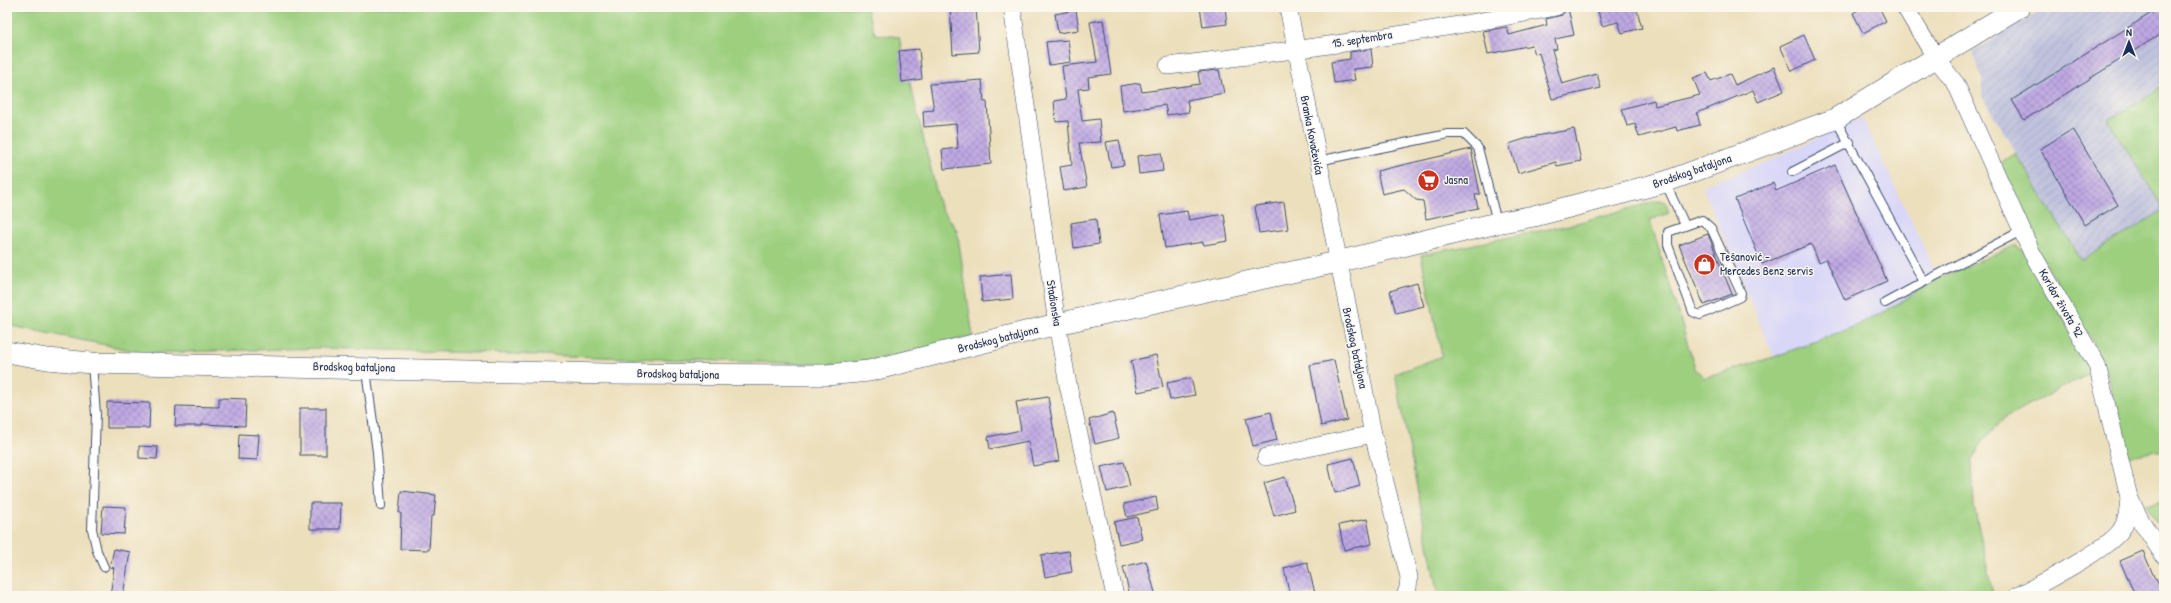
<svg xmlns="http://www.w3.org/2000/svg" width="2171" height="603" font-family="'Patrick Hand',sans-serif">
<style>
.built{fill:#d9d7f8}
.industrial{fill:url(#industrial-furrows)}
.green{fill:#9dcf7f;stroke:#5c7f6e}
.building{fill:url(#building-cross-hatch)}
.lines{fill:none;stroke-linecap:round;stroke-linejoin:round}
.service-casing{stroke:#3a496c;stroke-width:10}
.minor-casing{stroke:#3a496c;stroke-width:18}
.tertiary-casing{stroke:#3a496c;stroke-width:22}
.service{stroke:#fff;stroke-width:8}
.minor{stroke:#fff;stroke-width:17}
.tertiary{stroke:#fff;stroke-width:21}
.labels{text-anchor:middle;stroke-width:3;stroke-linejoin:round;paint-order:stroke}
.street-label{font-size:12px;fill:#1b2f5e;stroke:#fbf7ec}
.poi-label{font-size:12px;fill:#1b2f5e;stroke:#fbf7ec;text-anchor:start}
</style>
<defs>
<pattern id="industrial-furrows" width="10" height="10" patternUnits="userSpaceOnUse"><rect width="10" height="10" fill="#c0c2dd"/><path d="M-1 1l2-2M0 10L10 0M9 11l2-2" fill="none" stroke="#a4a7c0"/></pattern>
<pattern id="building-cross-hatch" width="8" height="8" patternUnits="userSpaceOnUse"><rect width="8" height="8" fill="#bfa9e3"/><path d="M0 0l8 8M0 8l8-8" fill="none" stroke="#9a8abb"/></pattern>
</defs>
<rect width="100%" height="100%" fill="#fbf7ec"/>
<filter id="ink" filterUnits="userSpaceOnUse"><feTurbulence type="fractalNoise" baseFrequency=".025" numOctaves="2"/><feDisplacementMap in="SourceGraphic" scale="8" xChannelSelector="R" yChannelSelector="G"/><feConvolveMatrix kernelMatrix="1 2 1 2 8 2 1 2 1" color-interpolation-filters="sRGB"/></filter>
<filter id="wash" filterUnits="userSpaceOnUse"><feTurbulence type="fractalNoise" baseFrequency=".012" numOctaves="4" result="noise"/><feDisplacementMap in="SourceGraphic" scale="16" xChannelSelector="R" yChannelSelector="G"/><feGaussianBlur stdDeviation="0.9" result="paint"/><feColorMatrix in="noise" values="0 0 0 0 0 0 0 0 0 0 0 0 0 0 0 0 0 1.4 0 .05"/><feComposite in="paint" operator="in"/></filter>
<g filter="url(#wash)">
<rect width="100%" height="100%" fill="#ecdfbc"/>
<polygon class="built" points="1862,118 1939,279 1884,312 1853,327 1774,357 1702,186 1768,161"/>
<polygon class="industrial" points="2047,7 2164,7 2164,86 2108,120 2164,210 2081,261 1982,96 1982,78 1972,52"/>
<g class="green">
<polygon points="7,7 866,7 875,34 899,37 940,207 957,230 973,336 904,354 843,365 323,348 145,353 7,325"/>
<polygon points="2164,86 2164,210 2108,120"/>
<polygon points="2016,153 2081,261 2164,210 2164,450 2128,456 2109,378 2098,352 2029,236 1999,165"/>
<polygon points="1657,201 1665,201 1669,213 1650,220 1695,368 1704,378 1774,357 1853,327 1884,312 1939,278 2016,245 2027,253 2086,359 2091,373 2005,417 1983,440 1972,461 1974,506 1993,594 1989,596 1438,596 1395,374 1442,356 1421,255 1569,225"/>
<polygon points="2164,501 2164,532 2145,505"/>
</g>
<g id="blocks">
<g class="building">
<polygon points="950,7 976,7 979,52 953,54"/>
<polygon points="1200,7 1225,7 1227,24 1203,27"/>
<polygon points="1597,7 1636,7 1642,28 1622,33 1618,22 1602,26"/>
<polygon points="1864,7 1879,7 1886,21 1863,33 1853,13"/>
<polygon points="2161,7 2164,7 2164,32 2024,120 2012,100"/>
<polygon points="1568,8 1574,35 1555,39 1557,49 1552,50 1562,84 1597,74 1601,88 1552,99 1539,53 1535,54 1532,45 1488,54 1483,31 1507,27 1509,35 1547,25 1546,19 1562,15"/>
<polygon points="1076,10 1079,30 1058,33 1055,14"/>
<polygon points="1103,20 1111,74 1088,77 1089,88 1078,89 1082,121 1099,119 1101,142 1079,143 1087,187 1064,191 1060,167 1072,165 1068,121 1056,122 1054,101 1066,99 1062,66 1097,62 1090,22"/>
<polygon points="1804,35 1815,60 1792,71 1780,46"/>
<polygon points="1068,40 1071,62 1049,65 1046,42"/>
<polygon points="919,49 922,79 902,82 899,51"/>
<polygon points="1371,49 1373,67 1353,69 1355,80 1334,83 1331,62 1350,59 1350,52"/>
<polygon points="1774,67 1784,91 1758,102 1753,90 1697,113 1700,125 1677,131 1676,127 1639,137 1635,124 1627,126 1622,109 1654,100 1655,106 1700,95 1693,78 1707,73 1711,81 1730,74 1735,85"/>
<polygon points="1219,70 1224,93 1187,100 1189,112 1167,115 1165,105 1123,111 1120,86 1140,83 1142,92 1200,84 1198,72"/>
<polygon points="982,80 984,102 987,102 991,164 944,169 942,150 958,148 956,124 924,127 923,111 934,110 930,84"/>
<polygon points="1574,129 1581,161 1557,166 1556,162 1518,173 1509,144 1531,137"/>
<polygon points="2073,129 2118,205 2085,225 2040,149"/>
<polygon points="1119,140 1124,165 1111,167 1106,142"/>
<polygon points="1471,149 1480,194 1475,195 1478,208 1426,219 1423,201 1416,200 1404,189 1382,194 1377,171"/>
<polygon points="1161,153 1163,171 1139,174 1137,156"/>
<polygon points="1835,165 1887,281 1845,300 1826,259 1819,262 1811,244 1762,264 1735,199 1773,183 1776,191"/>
<polygon points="1284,202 1288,229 1259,233 1255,206"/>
<polygon points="1187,211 1189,220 1224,214 1228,241 1204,245 1203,242 1165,248 1160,215"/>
<polygon points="1096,219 1099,244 1074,248 1071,223"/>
<polygon points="1708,234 1732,294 1704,305 1679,245"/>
<polygon points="1011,274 1013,299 982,302 980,277"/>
<polygon points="1417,283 1424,306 1396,313 1390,291"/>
<polygon points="1156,355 1163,387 1138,392 1131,361"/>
<polygon points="1334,360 1347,420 1321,426 1310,365"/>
<polygon points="1191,378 1195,395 1170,400 1167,383"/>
<polygon points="1048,397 1059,461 1033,466 1028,441 990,449 988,437 1021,430 1016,402"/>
<polygon points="219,398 246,399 245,426 202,424 202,426 175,426 176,406 219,407"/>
<polygon points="107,402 150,403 149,428 107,428"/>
<rect x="300" y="408" width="26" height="47"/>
<polygon points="1271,412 1277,440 1253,446 1246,418"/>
<polygon points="1113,413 1119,438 1095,444 1089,420"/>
<polygon points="239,434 259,435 257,460 238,459"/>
<polygon points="139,446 158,447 157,459 139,458"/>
<polygon points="1353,458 1360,486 1335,493 1328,464"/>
<polygon points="1124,462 1130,486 1107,492 1101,467"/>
<polygon points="1285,477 1295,510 1274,516 1264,483"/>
<polygon points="401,491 436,495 434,516 431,516 429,550 400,549 401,513 399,513"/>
<polygon points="1156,497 1158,510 1127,517 1124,504"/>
<polygon points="310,503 341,503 340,529 310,529"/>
<polygon points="103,506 126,507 124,534 101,533"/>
<polygon points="1137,517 1142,539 1119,544 1114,522"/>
<polygon points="1367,519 1372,544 1344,550 1339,525"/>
<polygon points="114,549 130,552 123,596 110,596 114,568 110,567"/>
<polygon points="1069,551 1072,572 1045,577 1041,555"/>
<polygon points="2143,551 2155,579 2156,578 2164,594 2164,596 2136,596 2130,584 2120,561"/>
<polygon points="1146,561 1156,596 1130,596 1123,567"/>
<polygon points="1307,562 1315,593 1290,596 1284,568"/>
</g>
</g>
</g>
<g filter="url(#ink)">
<use href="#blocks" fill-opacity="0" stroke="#3a496c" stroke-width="1"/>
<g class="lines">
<defs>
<g id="service">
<polyline points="1836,120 1924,282 2021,231"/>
<polyline points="1318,161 1448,134 1464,134 1478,148 1497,222"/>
<polyline points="1792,172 1850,142"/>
<polyline points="1665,182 1685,225"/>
<polygon points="1702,220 1711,228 1741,293 1740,297 1700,315 1693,312 1668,245 1668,232"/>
<polyline points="1885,303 1924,282"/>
<polyline points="92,364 96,414 92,529 97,551 104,567"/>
<polyline points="366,370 377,452 381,506"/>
</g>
<g id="minor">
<polyline points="1012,7 1057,324 1068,385 1115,596"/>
<polyline points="1288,7 1373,434 1409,577 1408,588 1405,596"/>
<polyline points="1905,7 1935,57 1956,84 2032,253 2097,365 2129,497 2141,521 2164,556"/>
<path d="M1168 66C1297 50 1428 33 1556 7"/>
<polyline points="1266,457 1373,434"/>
<path d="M2017 596C2039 585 2110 548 2121 530 2128 520 2128 508 2129 497"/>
</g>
<polyline id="tertiary" points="7,352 47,359 92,363 605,374 826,375 869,371 1057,324 1337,262 1497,223 1534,216 1665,182 1835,119 2019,7"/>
</defs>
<use href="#service" class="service-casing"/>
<use href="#minor" class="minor-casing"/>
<use href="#tertiary" class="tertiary-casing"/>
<use href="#service" class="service"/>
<use href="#minor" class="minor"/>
<use href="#tertiary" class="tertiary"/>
</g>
</g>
<defs>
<symbol id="supermarket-disc" viewBox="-11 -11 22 22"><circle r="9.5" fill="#c8321e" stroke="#fbf7ec"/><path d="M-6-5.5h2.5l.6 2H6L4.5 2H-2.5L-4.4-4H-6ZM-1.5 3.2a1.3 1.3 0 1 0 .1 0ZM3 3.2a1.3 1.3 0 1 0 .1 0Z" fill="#fff"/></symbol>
<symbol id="shop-disc" viewBox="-11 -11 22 22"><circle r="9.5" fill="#c8321e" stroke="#fbf7ec"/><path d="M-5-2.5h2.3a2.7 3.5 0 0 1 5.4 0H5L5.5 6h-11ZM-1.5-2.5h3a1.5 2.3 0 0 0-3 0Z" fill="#fff"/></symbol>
</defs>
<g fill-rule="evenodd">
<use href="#supermarket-disc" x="1416" y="168" width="25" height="25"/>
<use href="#shop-disc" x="1692" y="252" width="25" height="25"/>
</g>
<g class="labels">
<g class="street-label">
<text transform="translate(1362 39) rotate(-9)" y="4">15. septembra</text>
<text transform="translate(1312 135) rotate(79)" y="4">Branka Kovačevića</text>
<text transform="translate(1692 171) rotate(-19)" y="4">Brodskog bataljona</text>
<text transform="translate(1054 303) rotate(81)" y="4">Stadionska</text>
<text transform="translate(2061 303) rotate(60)" y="4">Koridor života '92</text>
<text transform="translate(998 339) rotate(-14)" y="4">Brodskog bataljona</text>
<text transform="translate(1355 348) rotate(78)" y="4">Brodskog bataljona</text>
<text transform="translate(354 367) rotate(1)" y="4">Brodskog bataljona</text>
<text transform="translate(678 374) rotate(1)" y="4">Brodskog bataljona</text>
</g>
<g class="poi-label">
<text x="1444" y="184">Jasna</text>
<text x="1720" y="261">Tešanović -<tspan x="1720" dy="14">Mercedes Benz servis</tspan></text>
</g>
</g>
<rect width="2171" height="603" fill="none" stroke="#fbf7ec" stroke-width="24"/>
<g transform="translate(2129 42)" stroke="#fbf7ec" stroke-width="3" paint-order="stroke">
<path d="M0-3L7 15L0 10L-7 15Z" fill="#1b2f5e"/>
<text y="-6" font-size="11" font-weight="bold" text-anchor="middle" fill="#1b2f5e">N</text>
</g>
</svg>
